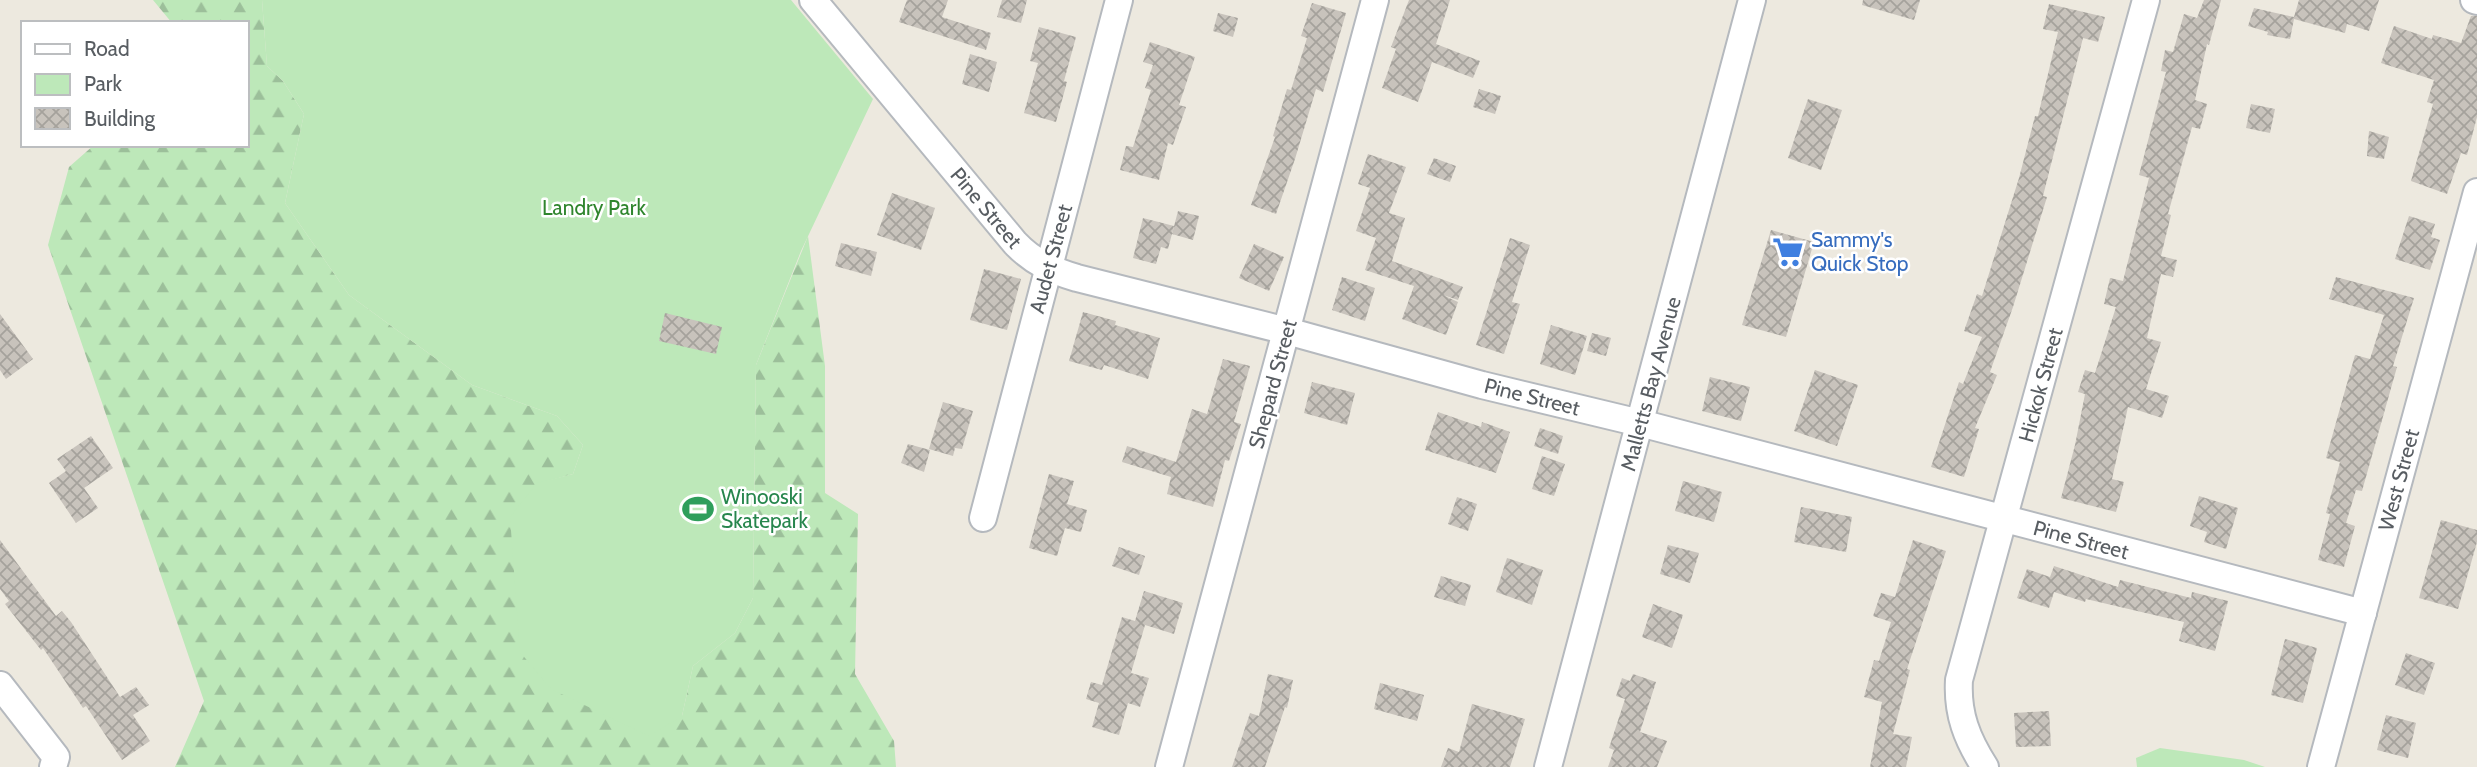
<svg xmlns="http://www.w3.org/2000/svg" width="2477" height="767" font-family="Cabin,sans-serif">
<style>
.forest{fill:url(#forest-firs)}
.green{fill:#bde8b9}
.building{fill:url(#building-cross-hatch)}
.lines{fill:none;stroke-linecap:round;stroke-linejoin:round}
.minor-casing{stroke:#b5b9be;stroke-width:30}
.minor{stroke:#fff;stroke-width:26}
.labels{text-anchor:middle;stroke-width:5;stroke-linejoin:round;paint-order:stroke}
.park-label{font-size:21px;fill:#2f852d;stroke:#fff}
.street-label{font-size:21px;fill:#585d62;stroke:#fff}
.shop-label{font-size:21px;fill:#366cbe;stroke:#fff;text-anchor:start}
.leisure-label{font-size:21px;fill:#27864d;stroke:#fff;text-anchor:start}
</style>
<defs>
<pattern id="forest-firs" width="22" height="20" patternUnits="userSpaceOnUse" patternTransform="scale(1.75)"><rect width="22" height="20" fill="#bde8b9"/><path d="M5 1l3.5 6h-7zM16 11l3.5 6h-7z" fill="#9cbf9a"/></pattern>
<pattern id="building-cross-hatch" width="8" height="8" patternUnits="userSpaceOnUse" patternTransform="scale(1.75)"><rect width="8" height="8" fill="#c8c3bc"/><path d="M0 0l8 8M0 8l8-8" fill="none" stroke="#a5a29c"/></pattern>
</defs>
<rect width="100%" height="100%" fill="#ede9df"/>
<polygon class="forest" points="153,0 262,0 267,66 283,81 304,114 285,203 349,295 472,385 557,416 583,445 573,474 537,484 682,716 693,666 735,633 753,598 756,365 808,236 825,366 825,493 858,514 855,674 894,741 896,767 175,767 204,701 48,245 69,167 94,145 247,145 247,23 172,23"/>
<g class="green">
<polygon points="262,0 791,0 873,99 801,251 756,365 753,598 735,633 693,666 682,716 649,736 551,689 520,652 510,517 537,483 573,474 583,445 557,416 472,385 349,295 285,203 304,114 283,81 267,66"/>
<polygon points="2160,748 2244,760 2265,767 2137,767 2136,758"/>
</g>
<g class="building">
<polygon points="907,0 948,0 942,17 991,33 986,50 899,22"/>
<polygon points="1002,0 1027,0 1021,23 997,17"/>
<polygon points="1409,0 1450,0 1436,44 1480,61 1473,78 1432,62 1418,102 1382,88 1396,49 1391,47"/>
<polygon points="1863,0 1920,0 1914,20 1862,5"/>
<polygon points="2204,0 2221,0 2209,45 2207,44 2195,100 2207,104 2200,129 2192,127 2168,214 2171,215 2161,256 2177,260 2173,277 2161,274 2147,338 2161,342 2146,389 2169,396 2162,418 2128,407 2112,479 2124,482 2116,512 2061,498 2075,445 2085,394 2078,392 2085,370 2095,373 2116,307 2104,304 2110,278 2123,281 2149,178 2139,175 2166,72 2161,71 2165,50 2173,52 2184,14 2197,18"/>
<polygon points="2299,0 2379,0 2369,31 2347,24 2345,33 2294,19 2290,39 2267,35 2268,32 2248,26 2254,8 2294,17"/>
<polygon points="1312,3 1346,13 1323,92 1316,89 1295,159 1276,214 1251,205 1275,137 1273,136 1287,89 1291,90 1307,38 1301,36"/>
<polygon points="2049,4 2105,17 2098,42 2083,38 2043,196 2047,197 2013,307 1990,372 1997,375 1975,428 1979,429 1964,477 1931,467 1959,382 1963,384 1982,337 1964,331 1977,294 1982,296 2019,178 2035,116 2038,116 2058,32 2043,29"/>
<polygon points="1218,13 1238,18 1233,37 1213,31"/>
<polygon points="2471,16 2477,16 2477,117 2467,155 2461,153 2447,194 2411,181 2433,104 2427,102 2434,80 2381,63 2394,26 2432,39 2433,35 2461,43"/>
<polygon points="1039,27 1076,37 1064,81 1067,82 1056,122 1024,113 1038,63 1030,61"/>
<polygon points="1150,42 1195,57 1179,105 1186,107 1173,145 1168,143 1159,180 1120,170 1126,146 1133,147 1151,90 1145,88 1153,65 1143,62"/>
<polygon points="970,54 997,62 989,92 962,84"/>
<polygon points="1479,89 1501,96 1495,114 1473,107"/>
<polygon points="1808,99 1842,110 1821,170 1788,158"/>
<polygon points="2251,104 2275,109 2270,133 2246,128"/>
<polygon points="2369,131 2389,137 2384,159 2367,156"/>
<polygon points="1368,154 1406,167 1389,213 1405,218 1392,261 1463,287 1458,300 1443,295 1458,302 1446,335 1402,319 1414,286 1365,270 1376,238 1356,231 1370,188 1358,184"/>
<polygon points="1434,158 1456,166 1450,182 1427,174"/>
<polygon points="892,193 935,208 921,250 877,235"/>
<polygon points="1178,211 1199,216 1193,240 1172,234"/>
<polygon points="2409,216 2435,224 2431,237 2440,240 2430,270 2395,259"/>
<polygon points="1143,218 1174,226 1168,249 1161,247 1156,264 1133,258"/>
<polygon points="1771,230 1814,242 1786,337 1742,325"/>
<polygon points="1510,238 1530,245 1512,302 1520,304 1504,354 1476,345"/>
<polygon points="841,243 877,252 871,276 835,266"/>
<polygon points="1254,244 1284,257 1269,291 1239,278"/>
<polygon points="984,269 1021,279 1007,330 970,320"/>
<polygon points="1342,277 1375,288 1365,321 1332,310"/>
<polygon points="2336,277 2414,298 2393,366 2397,367 2362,491 2356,490 2346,523 2355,526 2344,567 2318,560 2330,514 2326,513 2340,462 2326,458 2355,355 2370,359 2384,315 2329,299"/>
<polygon points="1083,312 1116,321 1115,325 1160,338 1148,379 1104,365 1102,370 1069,361"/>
<polygon points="665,313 722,327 716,354 659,341"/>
<polygon points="0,314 33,359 6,379 0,370"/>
<polygon points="1551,325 1587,336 1575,375 1540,364"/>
<polygon points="1592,333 1611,338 1606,356 1587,351"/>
<polygon points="1223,359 1250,366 1234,422 1241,424 1229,461 1225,460 1213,507 1167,494 1171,477 1122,462 1127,446 1176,462 1192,409 1207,414"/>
<polygon points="1815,370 1858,385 1837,446 1794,431"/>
<polygon points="1710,377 1750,387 1741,421 1702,411"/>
<polygon points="1312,382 1355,393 1347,425 1304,413"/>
<polygon points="943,402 973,411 962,449 955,448 953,456 929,449"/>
<polygon points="1438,412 1481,427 1482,422 1510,432 1496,473 1425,450"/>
<polygon points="1540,428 1563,436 1558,454 1534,446"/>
<polygon points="91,436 113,468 84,488 98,508 76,523 49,483 66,471 57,459"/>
<polygon points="908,444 930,450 924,472 901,463"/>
<polygon points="1542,456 1565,464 1554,496 1532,489"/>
<polygon points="1049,474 1074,481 1067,504 1087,510 1081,532 1065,528 1057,556 1029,548"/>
<polygon points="1683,481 1722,492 1714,522 1675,511"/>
<polygon points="2199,496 2238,508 2226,549 2204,542 2207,532 2190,526"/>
<polygon points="1457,497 1477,504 1468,531 1448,524"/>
<polygon points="1801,507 1852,517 1846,552 1794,542"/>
<polygon points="2441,520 2477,530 2477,542 2458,609 2419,598"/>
<polygon points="0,540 56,616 62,611 71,622 120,697 136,687 149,705 133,715 150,741 122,760 86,706 83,708 43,648 41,650 5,604 9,601 0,589"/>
<polygon points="1913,540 1946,551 1907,669 1910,670 1893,734 1912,737 1906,767 1870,767 1882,702 1864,697 1874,660 1879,661 1891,622 1873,616 1881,593 1895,597"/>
<polygon points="1668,545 1699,553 1690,583 1660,574"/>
<polygon points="1119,547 1145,556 1139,575 1112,566"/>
<polygon points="1507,558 1543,570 1532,605 1496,592"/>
<polygon points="2054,566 2118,587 2120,580 2191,598 2192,592 2228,601 2215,651 2179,641 2184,622 2086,599 2085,602 2054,592 2049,608 2017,598 2027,569 2050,577"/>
<polygon points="1441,576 1471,585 1465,606 1434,597"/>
<polygon points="1144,591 1183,603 1174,634 1145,625 1131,673 1149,678 1140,707 1128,703 1119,735 1092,727 1099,703 1086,699 1091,682 1102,685 1122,617 1135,621"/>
<polygon points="1653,604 1683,615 1672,648 1642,637"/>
<polygon points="2285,639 2317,648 2303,703 2271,695"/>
<polygon points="2406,653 2435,663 2424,695 2395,685"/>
<polygon points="1268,674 1293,680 1287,708 1285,707 1265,767 1232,767 1250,713 1259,716"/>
<polygon points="1633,674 1656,682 1640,732 1667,741 1657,767 1608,767 1614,750 1609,748 1625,699 1616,696 1622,678 1630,681"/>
<polygon points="1380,683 1424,695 1417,721 1374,709"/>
<polygon points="1472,704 1525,719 1510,767 1441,767 1448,748 1459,752"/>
<polygon points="2049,711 2051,746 2016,747 2014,713"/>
<polygon points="2386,715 2416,723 2408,758 2377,750"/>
</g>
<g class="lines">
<defs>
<g id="minor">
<path d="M813 0 1015 243C1033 262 1053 271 1077 278L1287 331 1482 385 1640 423 2363 613"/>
<polyline points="2474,0 2477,1"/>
<polyline points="983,518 1119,0"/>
<polyline points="0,685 56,757 53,767"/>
<polyline points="1169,767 1375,0"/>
<polyline points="1548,767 1752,0"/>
<path d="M1985 767C1967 739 1957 714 1959 680L2146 0"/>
<polyline points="2321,767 2477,192"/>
</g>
</defs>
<use href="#minor" class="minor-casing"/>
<use href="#minor" class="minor"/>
</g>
<defs>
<symbol id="supermarket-bare" viewBox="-9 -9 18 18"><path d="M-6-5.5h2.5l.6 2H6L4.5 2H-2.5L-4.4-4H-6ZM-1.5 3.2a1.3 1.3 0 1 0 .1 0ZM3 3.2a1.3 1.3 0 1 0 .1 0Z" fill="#3f7fe0" stroke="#fff" stroke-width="2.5" paint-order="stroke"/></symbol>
<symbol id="stadium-bare" viewBox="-9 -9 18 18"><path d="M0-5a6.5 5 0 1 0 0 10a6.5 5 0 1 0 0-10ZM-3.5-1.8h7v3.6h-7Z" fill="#2e9e5b" stroke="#fff" stroke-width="2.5" paint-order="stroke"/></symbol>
</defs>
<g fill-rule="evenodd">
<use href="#supermarket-bare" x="1766" y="230" width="44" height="44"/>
<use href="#stadium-bare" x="676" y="487" width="44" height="44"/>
</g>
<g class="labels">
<g class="park-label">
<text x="594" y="215">Landry Park</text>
</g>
<g class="street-label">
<text transform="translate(986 208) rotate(50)" y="7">Pine Street</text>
<text transform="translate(1051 259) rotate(-75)" y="7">Audet Street</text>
<text transform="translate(1273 384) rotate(-75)" y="7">Shepard Street</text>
<text transform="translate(1651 384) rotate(-75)" y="7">Malletts Bay Avenue</text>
<text transform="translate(2041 385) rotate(-75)" y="7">Hickok Street</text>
<text transform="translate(1532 397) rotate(14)" y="7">Pine Street</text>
<text transform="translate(2399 480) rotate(-75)" y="7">West Street</text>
<text transform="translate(2081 540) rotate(15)" y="7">Pine Street</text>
</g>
<g class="shop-label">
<text x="1811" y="247">Sammy's<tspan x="1811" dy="24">Quick Stop</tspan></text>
</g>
<g class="leisure-label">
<text x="721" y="504">Winooski<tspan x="721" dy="24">Skatepark</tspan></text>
</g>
</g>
<rect x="21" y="21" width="228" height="126" fill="#ffffff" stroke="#bcbec0" stroke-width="2"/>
<rect x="35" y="44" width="35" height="10" fill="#ffffff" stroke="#bcbec0" stroke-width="2"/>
<text x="84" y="56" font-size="21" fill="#585d62">Road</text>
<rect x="35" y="74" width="35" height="21" fill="#bde8b9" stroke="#bcbec0" stroke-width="2"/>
<text x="84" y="91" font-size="21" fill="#585d62">Park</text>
<rect x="35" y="108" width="35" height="21" fill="url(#building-cross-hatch)" stroke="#bcbec0" stroke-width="2"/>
<text x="84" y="126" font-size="21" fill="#585d62">Building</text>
</svg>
